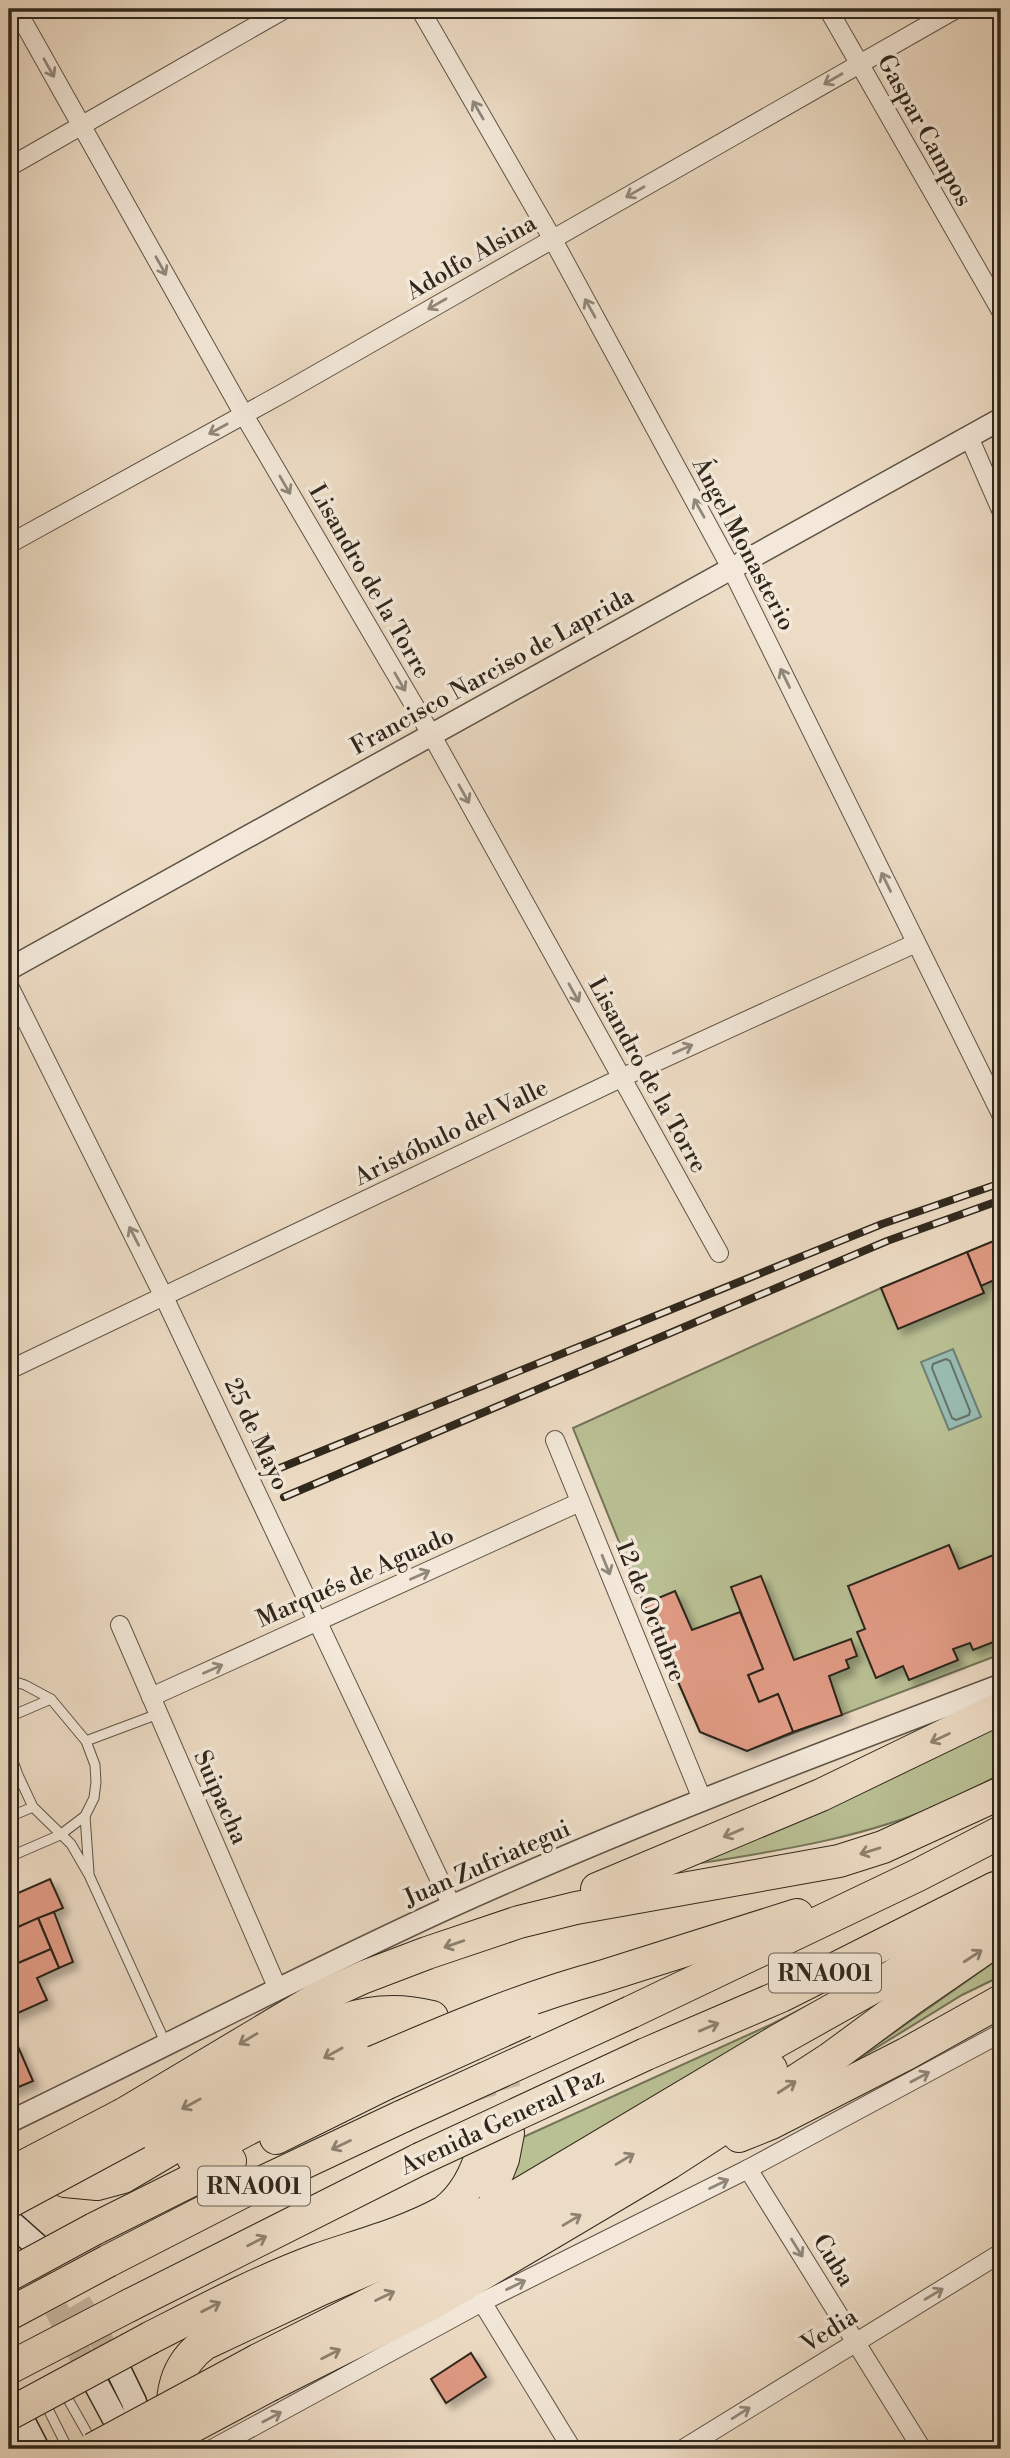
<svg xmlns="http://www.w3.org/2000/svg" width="1010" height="2458" font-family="'Libre Bodoni',serif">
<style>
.green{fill:#b9c094;stroke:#747458;stroke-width:2}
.water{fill:#99bcb2;stroke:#6f8076;stroke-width:2}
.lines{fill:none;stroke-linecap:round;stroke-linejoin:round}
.shore{stroke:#647267;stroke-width:2}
.building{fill:#df9a83;stroke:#2f271c;stroke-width:2;filter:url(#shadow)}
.secondary-tunnel{stroke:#c7b8a3;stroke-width:24;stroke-dasharray:24 12;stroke-linecap:butt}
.motorway-tunnel{stroke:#c7b8a3;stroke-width:32;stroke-dasharray:32 16;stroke-linecap:butt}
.service-casing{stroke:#5e5446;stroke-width:11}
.minor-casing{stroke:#5e5446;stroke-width:20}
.tertiary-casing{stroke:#5e5446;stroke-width:24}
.secondary-casing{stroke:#2f271c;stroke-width:27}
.motorway-casing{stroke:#2f271c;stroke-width:34}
.service{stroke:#f3e8d9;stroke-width:9}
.minor{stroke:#f3e8d9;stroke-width:18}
.tertiary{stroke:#f3e8d9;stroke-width:21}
.secondary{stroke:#f3e8d9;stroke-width:24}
.motorway{stroke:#eddcc5;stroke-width:32}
.rail-casing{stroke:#2f271c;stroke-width:8}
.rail{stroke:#f3e8d9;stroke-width:5;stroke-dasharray:16;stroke-linecap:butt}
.motorway-bridge-casing{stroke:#2f271c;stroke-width:34;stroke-linecap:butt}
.motorway-bridge{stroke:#eddcc5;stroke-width:32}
.oneway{stroke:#91887a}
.oneway2{stroke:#8e8270}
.labels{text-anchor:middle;stroke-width:7;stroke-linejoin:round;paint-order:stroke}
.shield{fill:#f3e8d9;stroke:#6a6155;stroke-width:2}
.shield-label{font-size:23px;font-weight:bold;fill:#2f271c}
.street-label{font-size:24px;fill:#2f271c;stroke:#f3e8d9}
</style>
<defs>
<filter id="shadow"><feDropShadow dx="6" dy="6" stdDeviation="3.5" flood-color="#0004"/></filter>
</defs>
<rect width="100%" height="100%" fill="#eddcc5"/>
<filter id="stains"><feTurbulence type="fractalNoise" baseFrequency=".00286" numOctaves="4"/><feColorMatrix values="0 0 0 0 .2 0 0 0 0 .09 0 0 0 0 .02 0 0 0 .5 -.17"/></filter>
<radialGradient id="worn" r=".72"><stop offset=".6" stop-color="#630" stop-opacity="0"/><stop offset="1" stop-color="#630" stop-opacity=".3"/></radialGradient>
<g class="green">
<polygon points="1001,1238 1001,1654 747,1751 700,1732 644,1604 573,1428 881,1288"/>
<path d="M1001 1720V1774C984 1783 966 1792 948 1801 865 1839 771 1852 682 1866Z"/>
<polygon points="1001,1957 1001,1976 962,1995 845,2067"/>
<polygon points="833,1993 509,2189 519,2139 772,2024"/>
</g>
<polygon class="water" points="953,1349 981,1417 949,1430 921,1362"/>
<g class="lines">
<polygon class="shore" points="946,1359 950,1361 970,1411 969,1415 956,1420 952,1418 932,1368 933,1364"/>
</g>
<g class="building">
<polygon points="1001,1238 1001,1277 981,1286 967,1252"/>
<polygon points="967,1252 984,1293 898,1329 881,1288"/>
<polygon points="949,1545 959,1569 1001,1552 1001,1639 973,1650 970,1643 953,1649 958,1660 909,1680 903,1666 876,1678 857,1632 865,1629 848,1586"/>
<polygon points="761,1576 794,1660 851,1639 857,1656 846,1660 849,1668 829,1676 842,1715 793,1732 778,1694 759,1702 748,1675 763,1669 731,1587"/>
<polygon points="675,1591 692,1630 740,1612 763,1669 748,1675 759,1702 778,1694 793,1732 747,1751 700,1732 644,1604"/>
<polygon points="50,1879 63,1908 9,1931 9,1897"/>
<polygon points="54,1912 73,1962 59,1968 38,1918"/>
<polygon points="38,1918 51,1949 9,1967 9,1931"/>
<polygon points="51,1949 59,1968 37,1978 47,2000 9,2017 9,1967"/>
<polygon points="16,2042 33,2081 9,2091 9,2045"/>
<polygon points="471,2353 486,2377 446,2403 431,2379"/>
<polygon points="261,2442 266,2449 249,2449"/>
</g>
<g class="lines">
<g class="secondary-tunnel">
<polyline points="36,2245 63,2275 117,2367"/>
<polyline points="39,2277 93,2378"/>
</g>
<g class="motorway-tunnel">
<path d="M458 2027C496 2052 512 2089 508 2133"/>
<path d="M428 2044C472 2061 491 2100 484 2146"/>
</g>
<defs>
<g id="service">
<polyline points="9,1680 25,1685 51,1699 86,1741 95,1765 96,1782 94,1798 85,1816 60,1835 9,1857"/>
<polyline points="9,1717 51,1699"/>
<polyline points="86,1741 158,1714"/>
<polyline points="9,1750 18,1775 33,1807 71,1844 89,1875 166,2044"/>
<polyline points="85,1816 89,1873"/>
<polyline points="9,1817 33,1807"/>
<polyline points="65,2394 94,2445"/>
<polyline points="46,2405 68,2449"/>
</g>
<g id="minor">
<polyline points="16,9 244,415 431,734 719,1253"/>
<polyline points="420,9 552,238 731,568 1001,1114"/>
<polyline points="828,9 1001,311"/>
<polyline points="9,167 285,9"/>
<polyline points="969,437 1001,510"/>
<polyline points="9,544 285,392 956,9"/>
<polyline points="9,986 164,1297 452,1906"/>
<polyline points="9,1370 621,1078 916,943"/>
<polyline points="555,1440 702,1799"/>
<polyline points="120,1625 277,1987"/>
<polyline points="151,1697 580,1502"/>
<polyline points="748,2169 922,2449"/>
<polyline points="482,2302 572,2449"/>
<polyline points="212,2449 482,2302 748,2169 1001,2033"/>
<polyline points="683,2449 1001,2253"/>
</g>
<g id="tertiary">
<polyline points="9,969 1001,419"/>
<path d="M9 2122C156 2051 301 1975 450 1907 631 1825 816 1755 1001 1685"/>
</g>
<g id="secondary">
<polyline points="9,2221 36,2245"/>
<polyline points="117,2367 134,2402 144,2438"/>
<polyline points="93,2378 131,2449"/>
<polyline points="21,2418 37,2449"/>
</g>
<g id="motorway">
<polyline points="597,1889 821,1795 1001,1708"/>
<polyline points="601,1977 797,1915"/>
<polyline points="631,2012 918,1875 1001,1832"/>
<polyline points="646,2054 781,1996 995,1888"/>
<polyline points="124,2114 320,1997 364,1977 427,1953 519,1922 576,1908 839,1861 883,1847 1001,1793"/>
<path d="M137 2133 344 2020C374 2010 401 2009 432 2017"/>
<polyline points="739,2136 769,2124 906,2054 1001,2001"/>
<polyline points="276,2138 385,2084"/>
<polyline points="193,2158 374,2062"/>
<polyline points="65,2181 97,2184 123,2177 343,2047 375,2038 398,2037"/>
<polyline points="492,2187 503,2159 508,2133"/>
<polyline points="94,2229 230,2161"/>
<polyline points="108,2261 252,2187 403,2116"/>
<polyline points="130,2305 420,2159"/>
<path d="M150 2338C205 2310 260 2281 317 2260 360 2245 404 2234 444 2212 466 2196 477 2172 484 2146"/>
<polyline points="258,2360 429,2274 771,2069"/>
<polyline points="270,2385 431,2304 669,2163 831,2058 911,1999 1001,1937"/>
<path d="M172 2430C171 2395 174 2366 204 2344L321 2289 424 2245 512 2199 779 2040 893 1976 1001 1901"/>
</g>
</defs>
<use href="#service" class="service-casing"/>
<use href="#minor" class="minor-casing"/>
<use href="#tertiary" class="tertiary-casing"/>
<use href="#secondary" class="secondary-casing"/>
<use href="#motorway" class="motorway-casing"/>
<use href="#service" class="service"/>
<use href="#minor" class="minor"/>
<use href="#tertiary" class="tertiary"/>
<use href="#secondary" class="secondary"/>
<use href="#motorway" class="motorway"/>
<defs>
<g id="rail">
<polyline points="270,1472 882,1224 1001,1183"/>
<polyline points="284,1497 887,1241 1001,1200"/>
</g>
</defs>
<use href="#rail" class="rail-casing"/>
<use href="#rail" class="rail"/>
<defs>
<g id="motorway-bridge">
<path d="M374 2062C449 2030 523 1998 601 1977"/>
<polyline points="385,2084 524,2021"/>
<polyline points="403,2116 631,2012"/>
<polyline points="420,2159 646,2054"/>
<polyline points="9,2174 124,2114"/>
<polyline points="9,2202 137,2133"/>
<polyline points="9,2275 94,2229"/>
<polyline points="9,2314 108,2261"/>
<polyline points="9,2368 130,2305"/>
<polyline points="9,2414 150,2338"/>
<polyline points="93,2449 258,2360"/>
<polyline points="150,2449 270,2385"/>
</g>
</defs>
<use href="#motorway-bridge" class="motorway-bridge-casing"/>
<use href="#motorway-bridge" class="motorway-bridge"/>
</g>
<defs><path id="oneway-shaft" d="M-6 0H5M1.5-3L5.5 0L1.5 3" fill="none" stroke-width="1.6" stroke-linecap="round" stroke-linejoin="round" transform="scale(1.75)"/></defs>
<g class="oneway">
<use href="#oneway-shaft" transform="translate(49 68) rotate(61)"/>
<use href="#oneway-shaft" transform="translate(833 79) rotate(150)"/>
<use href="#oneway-shaft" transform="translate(478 110) rotate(-120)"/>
<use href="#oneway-shaft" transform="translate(635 192) rotate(150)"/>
<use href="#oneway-shaft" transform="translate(161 266) rotate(61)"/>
<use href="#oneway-shaft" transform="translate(437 304) rotate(150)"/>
<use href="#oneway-shaft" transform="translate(590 308) rotate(-119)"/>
<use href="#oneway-shaft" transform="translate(218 429) rotate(151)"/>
<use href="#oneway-shaft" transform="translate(285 485) rotate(60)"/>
<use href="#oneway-shaft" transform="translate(699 508) rotate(-119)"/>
<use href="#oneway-shaft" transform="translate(785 678) rotate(-116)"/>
<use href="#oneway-shaft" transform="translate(400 682) rotate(60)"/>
<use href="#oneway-shaft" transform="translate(464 794) rotate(61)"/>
<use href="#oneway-shaft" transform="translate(886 882) rotate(-116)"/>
<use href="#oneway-shaft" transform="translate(574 993) rotate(61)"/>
<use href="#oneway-shaft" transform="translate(683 1049) rotate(-24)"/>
<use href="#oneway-shaft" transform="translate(134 1236) rotate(-117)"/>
<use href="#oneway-shaft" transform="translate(606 1565) rotate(68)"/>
<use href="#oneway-shaft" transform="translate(420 1575) rotate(-24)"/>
<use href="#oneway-shaft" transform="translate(213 1669) rotate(-24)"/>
<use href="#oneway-shaft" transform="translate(920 2077) rotate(-28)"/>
<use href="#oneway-shaft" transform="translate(719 2184) rotate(-26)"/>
<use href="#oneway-shaft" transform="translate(797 2248) rotate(58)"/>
<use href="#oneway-shaft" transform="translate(516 2285) rotate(-26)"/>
<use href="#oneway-shaft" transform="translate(934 2294) rotate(-31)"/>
<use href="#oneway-shaft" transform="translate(741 2413) rotate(-32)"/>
<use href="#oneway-shaft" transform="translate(272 2417) rotate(-28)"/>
</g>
<g class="oneway2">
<use href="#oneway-shaft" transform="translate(940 1738) rotate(154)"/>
<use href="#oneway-shaft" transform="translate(733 1833) rotate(157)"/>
<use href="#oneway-shaft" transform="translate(870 1851) rotate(163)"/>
<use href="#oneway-shaft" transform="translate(454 1944) rotate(161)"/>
<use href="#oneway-shaft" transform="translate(973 1956) rotate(-33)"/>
<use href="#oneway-shaft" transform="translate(709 2027) rotate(-23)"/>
<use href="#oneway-shaft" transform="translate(248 2039) rotate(149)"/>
<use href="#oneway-shaft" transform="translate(333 2053) rotate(151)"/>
<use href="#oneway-shaft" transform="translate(787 2087) rotate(-33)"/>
<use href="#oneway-shaft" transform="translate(191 2104) rotate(151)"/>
<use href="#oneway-shaft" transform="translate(341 2145) rotate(155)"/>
<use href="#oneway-shaft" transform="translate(625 2159) rotate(-31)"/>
<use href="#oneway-shaft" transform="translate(572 2220) rotate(-31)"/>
<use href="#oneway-shaft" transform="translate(257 2241) rotate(-27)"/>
<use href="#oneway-shaft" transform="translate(385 2296) rotate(-26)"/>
<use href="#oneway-shaft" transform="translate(211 2307) rotate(-27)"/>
<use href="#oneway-shaft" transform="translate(331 2354) rotate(-27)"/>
</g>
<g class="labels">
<g class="shield">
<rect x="769" y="1953.5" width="112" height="39" rx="5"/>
<rect x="198" y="2166.5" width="112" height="39" rx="5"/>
</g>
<g class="shield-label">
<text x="825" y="1981">RNA001</text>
<text x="254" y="2194">RNA001</text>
</g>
<g class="street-label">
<text transform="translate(925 130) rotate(61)" y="8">Gaspar Campos</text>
<text transform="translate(471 257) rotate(-30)" y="8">Adolfo Alsina</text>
<text transform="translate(744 544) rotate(62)" y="8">Ángel Monasterio</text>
<text transform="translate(370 581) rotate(60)" y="8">Lisandro de la Torre</text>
<text transform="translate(492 671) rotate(-29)" y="8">Francisco Narciso de Laprida</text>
<text transform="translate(648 1075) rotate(61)" y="8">Lisandro de la Torre</text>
<text transform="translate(451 1132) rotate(-26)" y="8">Aristóbulo del Valle</text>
<text transform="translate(257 1434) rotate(65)" y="8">25 de Mayo</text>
<text transform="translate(355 1577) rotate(-24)" y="8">Marqués de Aguado</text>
<text transform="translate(651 1611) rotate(68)" y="8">12 de Octubre</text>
<text transform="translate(221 1797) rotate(66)" y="8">Suipacha</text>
<text transform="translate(487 1863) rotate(-24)" y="8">Juan Zufriategui</text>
<text transform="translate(502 2121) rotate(-25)" y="8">Avenida General Paz</text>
<text transform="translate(834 2260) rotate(58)" y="8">Cuba</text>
<text transform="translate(829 2330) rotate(-32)" y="8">Vedia</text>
</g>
</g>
<rect width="1010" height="2458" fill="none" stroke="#eddcc5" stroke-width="35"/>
<rect x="10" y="10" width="989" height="2437" fill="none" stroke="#2f271c" stroke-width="3.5"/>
<rect x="18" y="18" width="975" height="2423" fill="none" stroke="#2f271c" stroke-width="2"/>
<rect width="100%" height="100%" filter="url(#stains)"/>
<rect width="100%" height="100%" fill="url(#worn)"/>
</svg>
